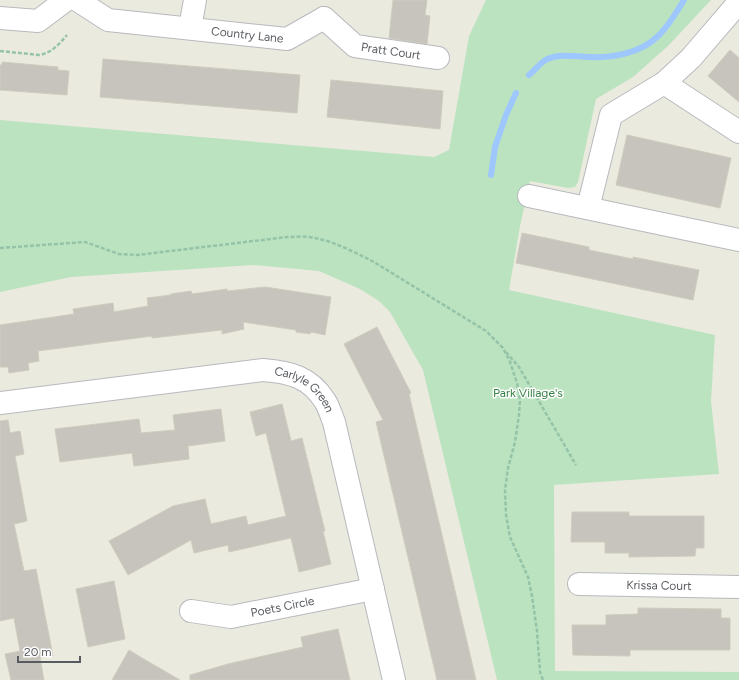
<svg xmlns="http://www.w3.org/2000/svg" width="739" height="680" font-family="Figtree,sans-serif">
<style>
.green{fill:#bbe3c0}
.lines{fill:none;stroke-linecap:round;stroke-linejoin:round}
.stream{stroke:#9dc7fd;stroke-width:6}
.building{fill:#c6c4bc;stroke:#cfccbe}
.minor-casing{stroke:#b7b9be;stroke-width:24}
.path{stroke:#95c3a8;stroke-width:2.5;stroke-dasharray:4 2;stroke-linecap:butt}
.minor{stroke:#fff;stroke-width:22}
.labels{text-anchor:middle;stroke-width:3;stroke-linejoin:round;paint-order:stroke}
.street-label{font-size:12px;fill:#585b60;stroke:#fff}
.park-label{font-size:12px;fill:#368143;stroke:#fff}
</style>
<rect width="100%" height="100%" fill="#ebeadf"/>
<polygon class="green" points="486,0 711,0 668,46 633,77 596,99 578,182 575,187 568,188 530,181 520,226 509,290 715,335 711,401 719,474 554,485 555,671 739,672 739,680 497,680 423,370 390,312 379,301 360,289 319,271 253,265 71,277 0,292 0,120 434,157 449,150 469,36"/>
<g class="lines">
<g class="stream">
<path d="M529 75C535 70 540 63 547 59 561 53 576 57 590 57 613 58 640 53 657 37 668 27 676 13 684 0"/>
<polyline points="491,175 495,147 506,115 516,93"/>
</g>
</g>
<g class="building">
<polygon points="393,0 427,0 425,15 430,16 427,44 389,38"/>
<polygon points="730,50 739,58 739,102 708,76"/>
<polygon points="103,59 300,75 297,113 100,97"/>
<polygon points="2,62 58,67 58,70 69,71 67,95 0,90 0,65 2,65"/>
<polygon points="331,80 443,91 440,129 327,117"/>
<polygon points="627,135 731,158 720,208 616,185"/>
<polygon points="522,233 589,247 589,250 633,259 633,257 699,270 693,300 516,263"/>
<polygon points="265,287 331,297 325,335 311,332 310,334 296,332 296,330 243,322 244,329 222,334 222,330 152,338 152,336 38,351 39,361 28,363 29,370 9,373 8,367 0,367 0,325 74,314 73,309 113,303 114,312 148,306 147,298 171,295 171,294 191,291 192,294 227,289 227,291"/>
<polygon points="377,327 411,393 409,394 476,680 437,680 376,422 383,420 344,344"/>
<polygon points="282,404 291,441 302,438 325,531 323,531 331,564 299,572 291,538 229,552 228,545 194,553 191,540 128,575 109,541 173,506 205,499 211,524 246,516 248,525 286,516 266,433 256,436 250,412"/>
<polygon points="221,409 225,441 188,446 189,459 134,466 132,453 60,462 55,429 139,419 141,433 175,430 173,415"/>
<polygon points="8,420 10,433 20,431 24,454 15,456 27,521 14,524 24,571 36,569 53,656 40,658 44,680 11,680 5,654 20,651 14,618 0,621 0,421"/>
<polygon points="572,512 629,512 629,516 704,516 704,548 696,548 695,556 629,557 629,553 605,553 605,542 571,542"/>
<polygon points="114,581 125,639 88,647 76,589"/>
<polygon points="638,608 721,609 721,618 730,618 730,650 630,650 630,656 573,655 572,625 606,625 606,615 638,614"/>
<polygon points="338,629 350,680 190,680 190,675 228,664 303,647 301,637"/>
<polygon points="129,650 142,658 180,680 112,680"/>
</g>
<g class="lines">
<defs>
<g id="minor">
<path id="s1" d="M77 0 108 20 287 39 324 18"/>
<polyline points="0,18 38,21 66,0"/>
<path id="s2" d="M324 18 355 46 438 58"/>
<polyline points="190,28 195,0"/>
<polyline points="664,83 739,132"/>
<polyline points="529,196 739,240"/>
<polyline points="588,208 611,115 664,83 691,58 739,2"/>
<path id="s3" d="M0 403 263 370C290 372 310 377 325 401 329 407 331 415 334 422L394 680"/>
<path id="s4" d="M579 584 739 587"/>
<path id="s5" d="M191 611 231 617 373 589"/>
</g>
</defs>
<use href="#minor" class="minor-casing"/>
<g class="path">
<path d="M0 51 39 55C52 53 59 44 67 35"/>
<path d="M0 248 85 242 119 254 137 255 287 237C294 237 302 236 309 237 332 240 354 252 374 262L486 331 503 348 510 362 517 383 520 399 519 415 515 442 508 468 505 490 506 515 510 537 528 577 532 596 537 631 540 672 543 680"/>
<polyline points="506,352 519,367 576,465"/>
</g>
<use href="#minor" class="minor"/>
</g>
<g class="labels">
<g class="street-label">
<text dy="4" stroke="none"><textPath href="#s1" startOffset="177">Country Lane</textPath></text>
<text dy="4" stroke="none"><textPath href="#s2" startOffset="78">Pratt Court</textPath></text>
<text dy="4" stroke="none"><textPath href="#s3" startOffset="313">Carlyle Green</textPath></text>
<text dy="4" stroke="none"><textPath href="#s4" startOffset="80">Krissa Court</textPath></text>
<text dy="4" stroke="none"><textPath href="#s5" startOffset="93">Poets Circle</textPath></text>
</g>
<g class="park-label">
<text x="528" y="397">Park Village's</text>
</g>
</g>
<path d="M18 656v6h62v-6" fill="none" stroke="#585b60" stroke-width="2"/>
<text x="24" y="656" font-size="12" fill="#585b60" stroke="#ffffff" stroke-width="3" paint-order="stroke">20 m</text>
</svg>
